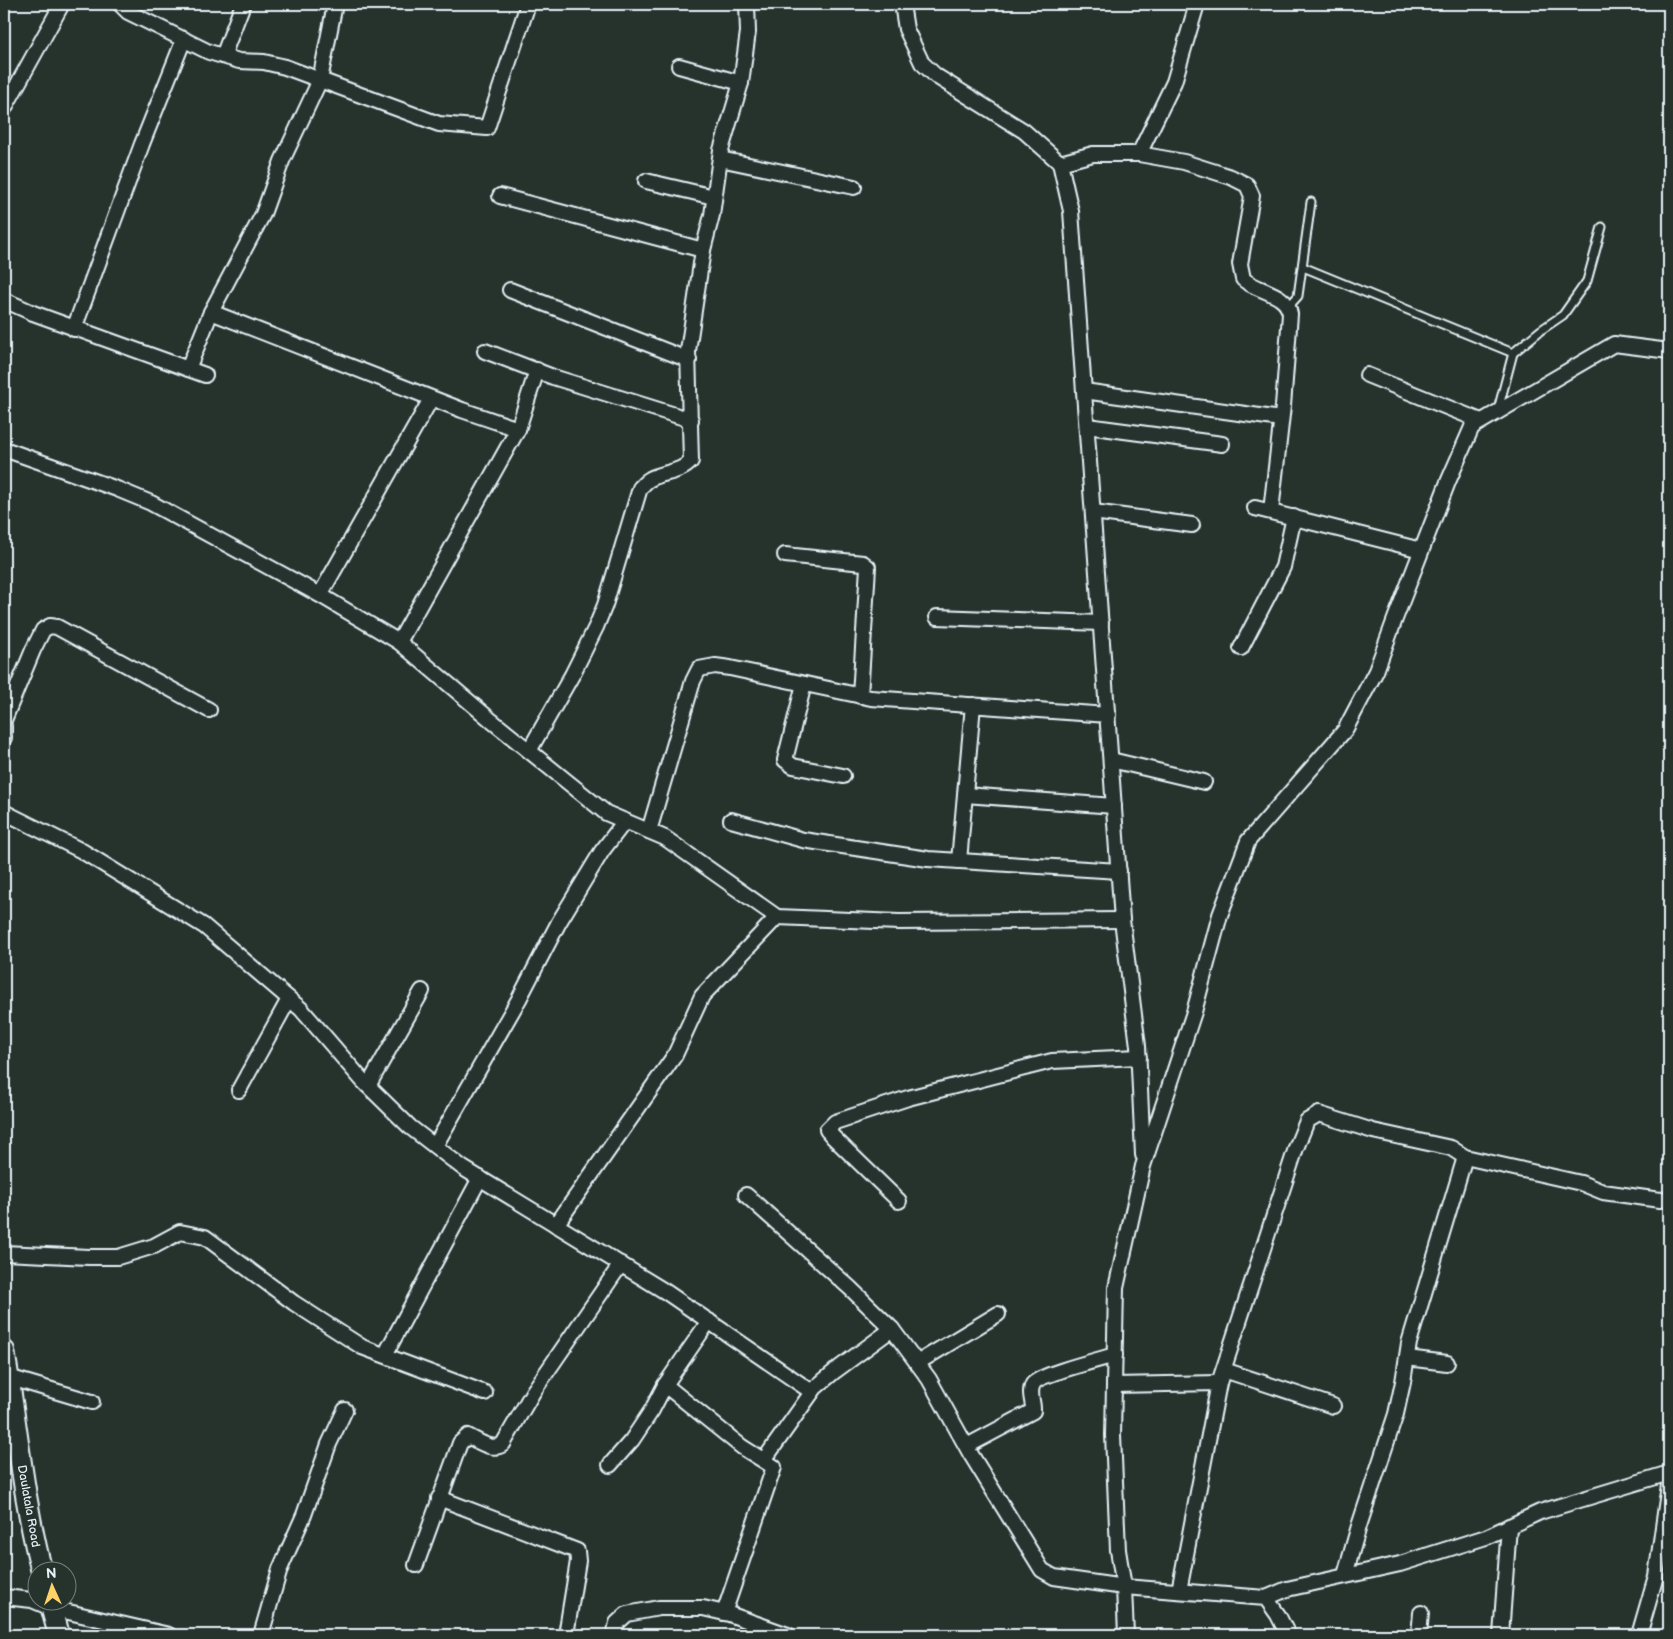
<svg xmlns="http://www.w3.org/2000/svg" width="1673" height="1639" font-family="'Balsamiq Sans',sans-serif">
<style>
.lines{fill:none;stroke-linecap:round;stroke-linejoin:round}
.service-casing{stroke:#e8f1f8;stroke-width:11}
.minor-casing{stroke:#e8f1f8;stroke-width:18}
.secondary-casing{stroke:#e8f1f8;stroke-width:24}
.path{stroke:#e8f1f8;stroke-width:3;stroke-dasharray:5 4;stroke-linecap:butt}
.service{stroke:#26332d;stroke-width:7}
.minor{stroke:#26332d;stroke-width:14}
.secondary{stroke:#26332d;stroke-width:20}
.labels{text-anchor:middle;stroke-width:4;stroke-linejoin:round;paint-order:stroke}
.street-label{font-size:12px;fill:#e8f1f8;stroke:#26332d}
</style>
<rect width="100%" height="100%" fill="#26332d"/>
<filter id="ink" filterUnits="userSpaceOnUse"><feTurbulence type="fractalNoise" baseFrequency=".02" numOctaves="2"/><feDisplacementMap in="SourceGraphic" scale="10" xChannelSelector="R" yChannelSelector="G"/><feConvolveMatrix kernelMatrix="1 2 1 2 8 2 1 2 1" color-interpolation-filters="sRGB"/></filter>
<g filter="url(#ink)">
<g class="lines">
<defs>
<g id="service">
<polyline points="1303,267 1513,353"/>
<polyline points="1289,306 1298,296 1311,202"/>
<polyline points="1498,410 1513,353 1541,330 1563,315 1587,281 1602,227"/>
</g>
<g id="minor">
<polyline points="120,4 128,12 209,52 239,61 264,62 285,67 439,124 487,128 528,4"/>
<polyline points="902,4 906,29 922,63 936,76 1024,131 1060,163 1071,211 1122,920 1138,1046 1143,1155"/>
<polyline points="223,56 243,4"/>
<polyline points="679,66 741,83"/>
<polyline points="4,109 62,4"/>
<polyline points="1139,154 1174,82 1197,4"/>
<polyline points="720,159 854,187"/>
<path d="M1060 163 1093 154H1139L1184 162 1231 177 1247 185 1252 196 1240 264 1243 279C1257 292 1287 292 1290 314L1283 406 1271 511"/>
<polyline points="646,181 714,197"/>
<polyline points="500,196 703,250"/>
<polyline points="510,290 689,360"/>
<polyline points="4,300 33,313 205,375"/>
<polyline points="211,312 462,410 518,429"/>
<polyline points="74,329 142,144 184,39"/>
<polyline points="485,351 553,377 691,420"/>
<polyline points="188,369 211,312 263,214 282,161 320,80 335,4"/>
<polyline points="1367,375 1481,421"/>
<polyline points="1084,391 1281,419"/>
<polyline points="1087,426 1222,444"/>
<polyline points="4,449 117,489 151,503 320,595 399,642 492,721 606,813 665,838 777,917 899,922 1122,920"/>
<polyline points="1255,508 1421,550"/>
<polyline points="1093,512 1192,525"/>
<polyline points="785,555 863,563 868,567 860,696"/>
<polyline points="320,595 431,399"/>
<polyline points="937,617 1101,623"/>
<polyline points="399,642 518,429 537,370"/>
<polyline points="1241,648 1283,567 1294,517"/>
<polyline points="804,684 785,760 793,766 843,776"/>
<polyline points="4,720 33,650 43,630 50,626 57,627 209,710"/>
<polyline points="4,726 4,738"/>
<path d="M529 751 572 675 596 627 605 605 640 488C643 485 646 481 650 479 663 472 681 473 691 461L688 351 703 250 712 215 721 150 741 83 748 32 747 4"/>
<polyline points="1111,760 1204,782"/>
<polyline points="965,795 1114,806"/>
<polyline points="4,812 82,851 204,926 301,1009 363,1081 410,1127 463,1168 666,1292 812,1392"/>
<polyline points="731,820 803,840 928,859 1119,871"/>
<polyline points="649,831 693,681 699,669 715,666 730,668 871,698 1108,715"/>
<polyline points="959,861 973,705"/>
<polyline points="368,1086 422,991"/>
<polyline points="239,1090 289,999"/>
<polyline points="435,1146 519,999 559,922 602,851 625,821"/>
<polyline points="746,1195 850,1288 892,1329 929,1379 970,1453 1042,1570 1054,1577 1124,1587 1126,1635"/>
<polyline points="899,1201 833,1137 827,1130 835,1122 908,1098 1052,1061 1139,1057"/>
<polyline points="556,1225 675,1055 702,996 777,917"/>
<polyline points="4,1253 89,1257 118,1257 154,1246 180,1232 205,1237 294,1303 362,1347 485,1393"/>
<polyline points="385,1355 480,1178"/>
<polyline points="1407,1358 1447,1363"/>
<polyline points="917,1363 998,1314"/>
<polyline points="1224,1370 1333,1406"/>
<polyline points="8,1377 92,1402"/>
<polyline points="665,1385 742,1447 774,1467 724,1613"/>
<polyline points="1114,1385 1219,1383"/>
<path d="M967 1446 1033 1411C1034 1403 1028 1393 1033 1384 1038 1375 1102 1359 1115 1355"/>
<polyline points="764,1460 815,1388 835,1371 892,1329"/>
<polyline points="610,1465 632,1440 652,1410 665,1385 709,1321"/>
<polyline points="439,1498 577,1551 578,1561 566,1635"/>
<path d="M416 1565 460 1443 468 1436C478 1441 493 1452 503 1444L533 1392 621 1264"/>
<polyline points="1345,1575 1359,1526 1396,1414 1403,1382 1409,1343 1465,1157"/>
<polyline points="1179,1591 1219,1383 1296,1148 1307,1121 1319,1114 1373,1131 1451,1148 1465,1157 1581,1183 1603,1192 1660,1200 1669,1199"/>
<polyline points="4,1597 32,1600 51,1608 169,1635"/>
<polyline points="1266,1598 1287,1589 1400,1564 1486,1537 1540,1512 1669,1473"/>
<polyline points="261,1635 280,1569 304,1515 329,1444 345,1410"/>
<polyline points="614,1635 617,1623 627,1614 659,1608 703,1608 729,1614 788,1635"/>
<polyline points="1288,1635 1278,1615 1266,1598 1124,1587 1118,1550 1113,1435 1116,1288 1143,1166 1194,1012 1220,915 1248,841 1345,730 1376,671 1395,619 1448,482 1472,427 1614,344 1669,351"/>
<polyline points="1419,1635 1421,1613"/>
<polyline points="1501,1635 1509,1526"/>
<polyline points="1639,1635 1656,1576 1669,1485"/>
</g>
<g id="secondary">
<path d="M4 1351C17 1425 23 1499 42 1572"/>
<polyline points="50,1602 59,1635"/>
</g>
</defs>
<use href="#service" class="service-casing"/>
<use href="#minor" class="minor-casing"/>
<use href="#secondary" class="secondary-casing"/>
<polyline class="path" points="1669,737 1669,748"/>
<use href="#service" class="service"/>
<use href="#minor" class="minor"/>
<use href="#secondary" class="secondary"/>
</g>
</g>
<g class="labels">
<g class="street-label">
<text transform="translate(29 1506) rotate(80)" y="4">Daulatala Road</text>
</g>
</g>
<rect width="1673" height="1639" fill="none" stroke="#26332d" stroke-width="20"/>
<rect x="10" y="10" width="1653" height="1619" fill="none" stroke="#e8f1f8" stroke-width="2" filter="url(#ink)"/>
<g transform="translate(52 1586) rotate(357)"><circle r="24" fill="#26332d" stroke="#747f7e"/>
<path d="M0-4L9 19L0 12L-9 19Z" fill="#ffd166"/>
<text y="-8" font-size="14" font-weight="bold" text-anchor="middle" fill="#e8f1f8">N</text>
</g>
</svg>
